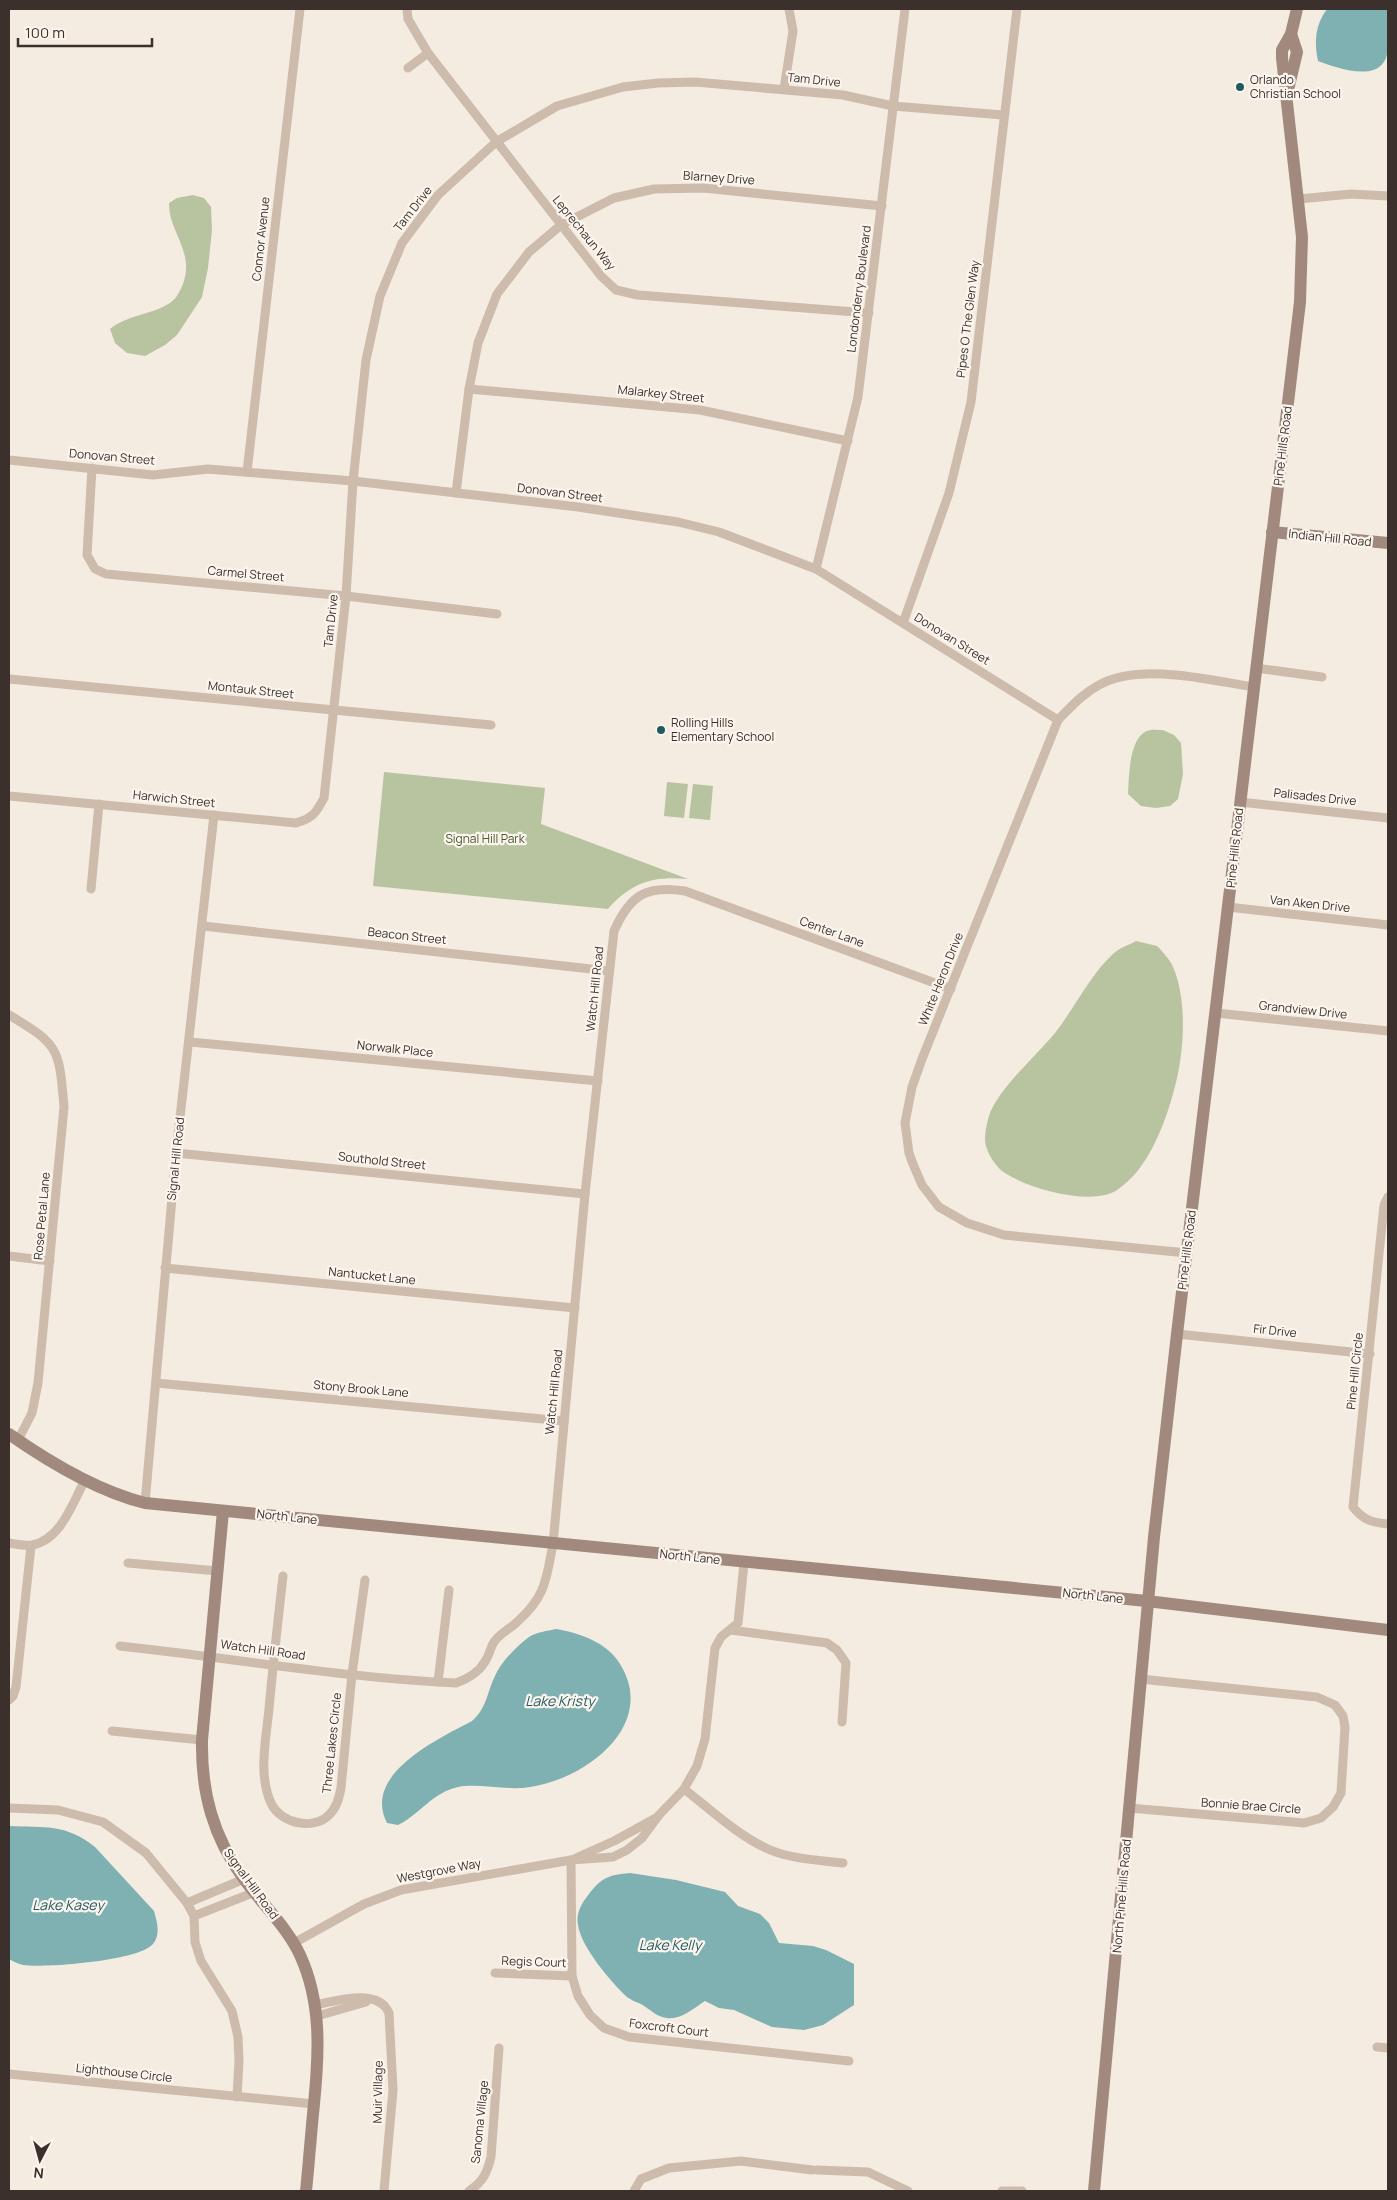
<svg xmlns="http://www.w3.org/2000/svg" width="1397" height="2200" font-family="Manrope,sans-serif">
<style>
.green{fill:#b8c4a0}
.water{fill:#7fb0b2}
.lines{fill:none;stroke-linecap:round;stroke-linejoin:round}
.street{stroke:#cdbbac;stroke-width:9}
.secondary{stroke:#a18a7d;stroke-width:12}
.poi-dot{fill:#1f5a5e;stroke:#fbf5ee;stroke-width:2}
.labels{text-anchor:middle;stroke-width:4.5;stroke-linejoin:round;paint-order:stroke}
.street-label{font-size:12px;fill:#3b302b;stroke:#fbf5ee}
.poi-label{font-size:12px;fill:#3b302b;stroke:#fbf5ee;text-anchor:start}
.park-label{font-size:12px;fill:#4a5a2e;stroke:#fbf5ee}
.water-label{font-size:14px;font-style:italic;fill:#1f5a5e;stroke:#fbf5ee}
</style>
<rect width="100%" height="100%" fill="#f4ebe1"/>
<g class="green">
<path d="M193 195 204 198 211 207 212 230 208 268 202 297 177 335 165 345 145 356 127 353 115 343 110 329C127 315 151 315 170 303 177 298 180 291 183 284 195 251 168 231 169 203L177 198Z"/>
<path d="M1163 730 1174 735 1181 743 1183 774 1178 799 1170 806 1156 808 1141 806 1128 794C1129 777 1129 738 1147 731 1151 729 1158 730 1163 730Z"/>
<path d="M384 772 545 788 541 824 688 879C653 876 632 882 608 909L373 886Z"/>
<polygon points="667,782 688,784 684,818 664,816"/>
<polygon points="693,784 713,786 710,820 689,818"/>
<path d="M1136 941 1157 946C1163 952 1170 960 1173 967 1188 1001 1184 1055 1174 1090 1165 1124 1148 1170 1117 1190 1092 1207 1025 1188 1002 1171 997 1167 989 1156 987 1149 983 1140 986 1126 989 1116 997 1090 1037 1055 1055 1033 1074 1009 1090 975 1113 954 1119 948 1129 945 1136 941Z"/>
</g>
<g class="water">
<path d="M1327 9H1386L1388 11C1388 25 1391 45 1386 58 1376 83 1335 67 1318 61 1314 42 1315 25 1327 9Z"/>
<path d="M556 1629C579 1633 607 1642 620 1664 658 1725 586 1779 530 1787 507 1791 480 1783 458 1787 433 1792 419 1815 398 1825L387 1823C362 1774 438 1739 472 1721 487 1708 487 1692 495 1676 501 1662 517 1646 529 1637 537 1632 547 1631 556 1629Z"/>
<path d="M9 1826C45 1828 65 1823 95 1847L154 1911C157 1922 161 1934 153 1944 139 1961 45 1968 23 1965 18 1964 13 1961 9 1959Z"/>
<path d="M630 1873 676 1880 725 1892 738 1906 760 1914 769 1923 779 1943 813 1946 826 1950 854 1964V2005L823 2025 804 2030 772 2027 734 2010 719 2008 705 2001C694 2008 681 2020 667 2018 656 2017 650 2009 641 2004 636 2002 631 2000 627 1997 611 1982 581 1947 578 1925 576 1913 581 1904 589 1894 602 1877 609 1875 630 1873Z"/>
</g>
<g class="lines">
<g class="street">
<polyline points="407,9 408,19 428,53 601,276 616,290 638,295 869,313"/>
<polyline points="408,68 428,53"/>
<polyline points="784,89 793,31 789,9"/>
<polyline points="1299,199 1351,194 1388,196"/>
<polyline points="469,389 700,410 848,441"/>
<polyline points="9,460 153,475 208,469 353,481 578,507 678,522 719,532 816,569 1058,720"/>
<polyline points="92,468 87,555 95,569 106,574 346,596 497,614"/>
<polyline points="247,472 300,9"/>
<polyline points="456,493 469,389 478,343 497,294 529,252 561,225 614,198 654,189 703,188 882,206"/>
<polyline points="816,569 858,397 905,9"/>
<polyline points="903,623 949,493 971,402 1017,9"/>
<polyline points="1256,668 1322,677"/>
<polyline points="9,679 491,725"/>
<path d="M9 796 296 823C313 818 316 813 324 798L346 596 353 481 366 360 380 296 402 243 438 195 496 142 557 106 623 87 658 83 695 82 843 95 893 106 1003 115"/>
<polyline points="1240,802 1388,818"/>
<polyline points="91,889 99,804"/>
<polyline points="1228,907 1388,925"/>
<polyline points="203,926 609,971"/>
<polyline points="1216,1013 1388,1031"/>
<path d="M9 1015C60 1045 59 1049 64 1107L38 1383 32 1413 18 1440"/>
<polyline points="190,1042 598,1081"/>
<polyline points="176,1153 585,1194"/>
<path d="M1388 1197 1384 1205 1353 1507C1363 1520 1373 1523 1388 1524"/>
<path d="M1187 1253 1004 1235 967 1223 939 1207 922 1185 913 1164 909 1153 905 1123 912 1087 922 1059 1058 720C1071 707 1082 694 1099 685 1139 662 1210 680 1254 687"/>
<polyline points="9,1256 50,1261"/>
<polyline points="165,1268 575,1308"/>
<polyline points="1177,1334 1370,1354"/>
<polyline points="156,1383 564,1421"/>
<polyline points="145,1503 176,1153 214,815"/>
<path d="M9 1543C16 1544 25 1546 32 1545 61 1540 73 1502 85 1480"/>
<polyline points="128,1563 218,1571"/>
<path d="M283 1576C278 1620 273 1664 269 1709 266 1739 258 1775 271 1803 280 1823 313 1831 329 1815 337 1807 339 1798 341 1788L352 1674 365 1580"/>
<polyline points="731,1630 827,1643 837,1650 846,1663 842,1722"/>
<path d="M120 1646C232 1658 344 1678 456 1683 467 1679 478 1673 484 1663 489 1657 490 1648 494 1642 500 1633 510 1629 517 1622 546 1596 546 1580 553 1544L585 1194 614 931C630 895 646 885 685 891L951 989"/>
<polyline points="438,1682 449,1590"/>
<polyline points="9,1700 13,1696 16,1687 31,1546"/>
<polyline points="112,1731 202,1740"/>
<path d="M684 1789C710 1809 737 1835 768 1849 790 1859 818 1860 843 1863"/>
<polyline points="9,1808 58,1810 103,1822 146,1853 187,1903 194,1916 195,1942 201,1961 232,2011 238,2037 239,2061 237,2097"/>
<polyline points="1129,1808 1304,1823 1321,1818 1333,1807 1341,1793 1345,1727 1343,1716 1335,1705 1317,1697 1140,1679"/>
<polyline points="576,1858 614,1841 656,1818"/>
<polyline points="571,1860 572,1976 578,1996 590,2015 604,2028 629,2037 849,2061"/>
<polyline points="187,1903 244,1879"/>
<polyline points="194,1916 255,1892"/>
<polyline points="294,1943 364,1904 401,1890 571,1860 613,1857 627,1850 642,1838 659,1815 684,1789 697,1766 705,1739 715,1648 721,1637 738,1623 744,1563"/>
<polyline points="495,1973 572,1976"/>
<path d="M315 2005C336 2001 378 1987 389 2013L393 2090 384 2191"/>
<polyline points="317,2016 366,2002"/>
<polyline points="1377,2047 1388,2048"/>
<polyline points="9,2074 314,2104"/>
<polyline points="817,2170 868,2172 908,2191"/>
<path d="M469 2191C483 2182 487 2173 491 2157L499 2048"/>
<polyline points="634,2191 641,2179 669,2168 741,2161 812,2170"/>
<polyline points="1002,2191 1022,2191"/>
</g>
<g class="secondary">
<polyline points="1288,90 1297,52 1291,34"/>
<polyline points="1272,532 1388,543"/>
<path d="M9 1434C49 1462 97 1491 145 1503L1147 1601 1388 1630"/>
<path d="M223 1511 202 1740C201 1792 213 1837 244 1879 262 1904 287 1927 300 1955 322 2003 319 2053 314 2104 311 2133 309 2162 306 2191"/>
<polyline points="1094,2191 1154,1537 1177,1334 1300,302 1302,237 1282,58 1282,50 1291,34 1297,9"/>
</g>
</g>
<g class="poi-dot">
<circle cx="1240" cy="87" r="5"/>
<circle cx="661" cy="730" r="5"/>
</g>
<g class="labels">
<g class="street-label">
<text transform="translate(814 80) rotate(6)" y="4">Tam Drive</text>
<text transform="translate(719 178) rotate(4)" y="4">Blarney Drive</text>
<text transform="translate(413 209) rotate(-52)" y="4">Tam Drive</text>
<text transform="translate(584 233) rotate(51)" y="4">Leprechaun Way</text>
<text transform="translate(261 239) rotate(-84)" y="4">Connor Avenue</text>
<text transform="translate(859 289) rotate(-83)" y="4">Londonderry Boulevard</text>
<text transform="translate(968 319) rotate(-83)" y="4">Pipes O The Glen Way</text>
<text transform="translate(661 394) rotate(6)" y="4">Malarkey Street</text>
<text transform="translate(1283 446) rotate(-83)" y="4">Pine Hills Road</text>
<text transform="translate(112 457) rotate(5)" y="4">Donovan Street</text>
<text transform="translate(560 493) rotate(7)" y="4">Donovan Street</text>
<text transform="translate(1330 538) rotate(6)" y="4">Indian Hill Road</text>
<text transform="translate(246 574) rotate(5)" y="4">Carmel Street</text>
<text transform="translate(331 621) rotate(-84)" y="4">Tam Drive</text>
<text transform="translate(952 639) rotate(32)" y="4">Donovan Street</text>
<text transform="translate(251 690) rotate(6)" y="4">Montauk Street</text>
<text transform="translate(1315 797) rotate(6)" y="4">Palisades Drive</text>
<text transform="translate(174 799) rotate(6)" y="4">Harwich Street</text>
<text transform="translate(1235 848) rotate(-84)" y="4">Pine Hills Road</text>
<text transform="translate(1310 904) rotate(6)" y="4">Van Aken Drive</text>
<text transform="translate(832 932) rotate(20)" y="4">Center Lane</text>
<text transform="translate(407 936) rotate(6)" y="4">Beacon Street</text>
<text transform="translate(941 979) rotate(-68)" y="4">White Heron Drive</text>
<text transform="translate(595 989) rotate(-84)" y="4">Watch Hill Road</text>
<text transform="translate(1303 1010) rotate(6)" y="4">Grandview Drive</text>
<text transform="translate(395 1049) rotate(6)" y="4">Norwalk Place</text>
<text transform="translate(176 1159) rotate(-84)" y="4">Signal Hill Road</text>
<text transform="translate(382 1161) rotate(6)" y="4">Southold Street</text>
<text transform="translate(42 1216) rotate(-85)" y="4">Rose Petal Lane</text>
<text transform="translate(1187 1250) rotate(-83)" y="4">Pine Hills Road</text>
<text transform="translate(372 1276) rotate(6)" y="4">Nantucket Lane</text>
<text transform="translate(1275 1331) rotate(6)" y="4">Fir Drive</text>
<text transform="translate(1355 1371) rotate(-84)" y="4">Pine Hill Circle</text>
<text transform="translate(361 1389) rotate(5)" y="4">Stony Brook Lane</text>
<text transform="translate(554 1392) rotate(-84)" y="4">Watch Hill Road</text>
<text transform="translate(287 1517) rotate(6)" y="4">North Lane</text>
<text transform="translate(690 1557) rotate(6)" y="4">North Lane</text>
<text transform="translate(1093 1596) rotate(6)" y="4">North Lane</text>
<text transform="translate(263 1650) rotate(8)" y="4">Watch Hill Road</text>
<text transform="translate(332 1743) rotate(-84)" y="4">Three Lakes Circle</text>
<text transform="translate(1251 1806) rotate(4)" y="4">Bonnie Brae Circle</text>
<text transform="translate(439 1871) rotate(-11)" y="4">Westgrove Way</text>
<text transform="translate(251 1884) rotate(54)" y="4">Signal Hill Road</text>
<text transform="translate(1122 1896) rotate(-85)" y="4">North Pine Hills Road</text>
<text transform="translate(534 1962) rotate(2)" y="4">Regis Court</text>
<text transform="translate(669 2028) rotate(7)" y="4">Foxcroft Court</text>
<text transform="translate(124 2073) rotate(6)" y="4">Lighthouse Circle</text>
<text transform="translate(378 2092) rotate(-89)" y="4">Muir Village</text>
<text transform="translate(480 2122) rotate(-84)" y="4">Sanoma Village</text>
</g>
<g class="poi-label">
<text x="1250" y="84">Orlando<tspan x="1250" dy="14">Christian School</tspan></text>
<text x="671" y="727">Rolling Hills<tspan x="671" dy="14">Elementary School</tspan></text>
</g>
<g class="park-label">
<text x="485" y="843">Signal Hill Park</text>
</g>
<g class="water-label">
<text x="560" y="1706">Lake Kristy</text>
<text x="68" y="1910">Lake Kasey</text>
<text x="670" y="1950">Lake Kelly</text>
</g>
</g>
<rect width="1397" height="2200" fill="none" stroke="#3b302b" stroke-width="20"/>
<g transform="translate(40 2160) rotate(186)" stroke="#fbf5ee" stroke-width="4" paint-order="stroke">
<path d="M0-4L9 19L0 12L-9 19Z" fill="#3b302b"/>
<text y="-8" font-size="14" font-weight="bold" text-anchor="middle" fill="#3b302b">N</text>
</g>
<path d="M18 38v8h134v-8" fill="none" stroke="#3b302b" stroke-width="2.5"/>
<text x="25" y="38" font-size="15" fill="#3b302b" stroke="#fbf5ee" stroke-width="4" paint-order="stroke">100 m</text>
</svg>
